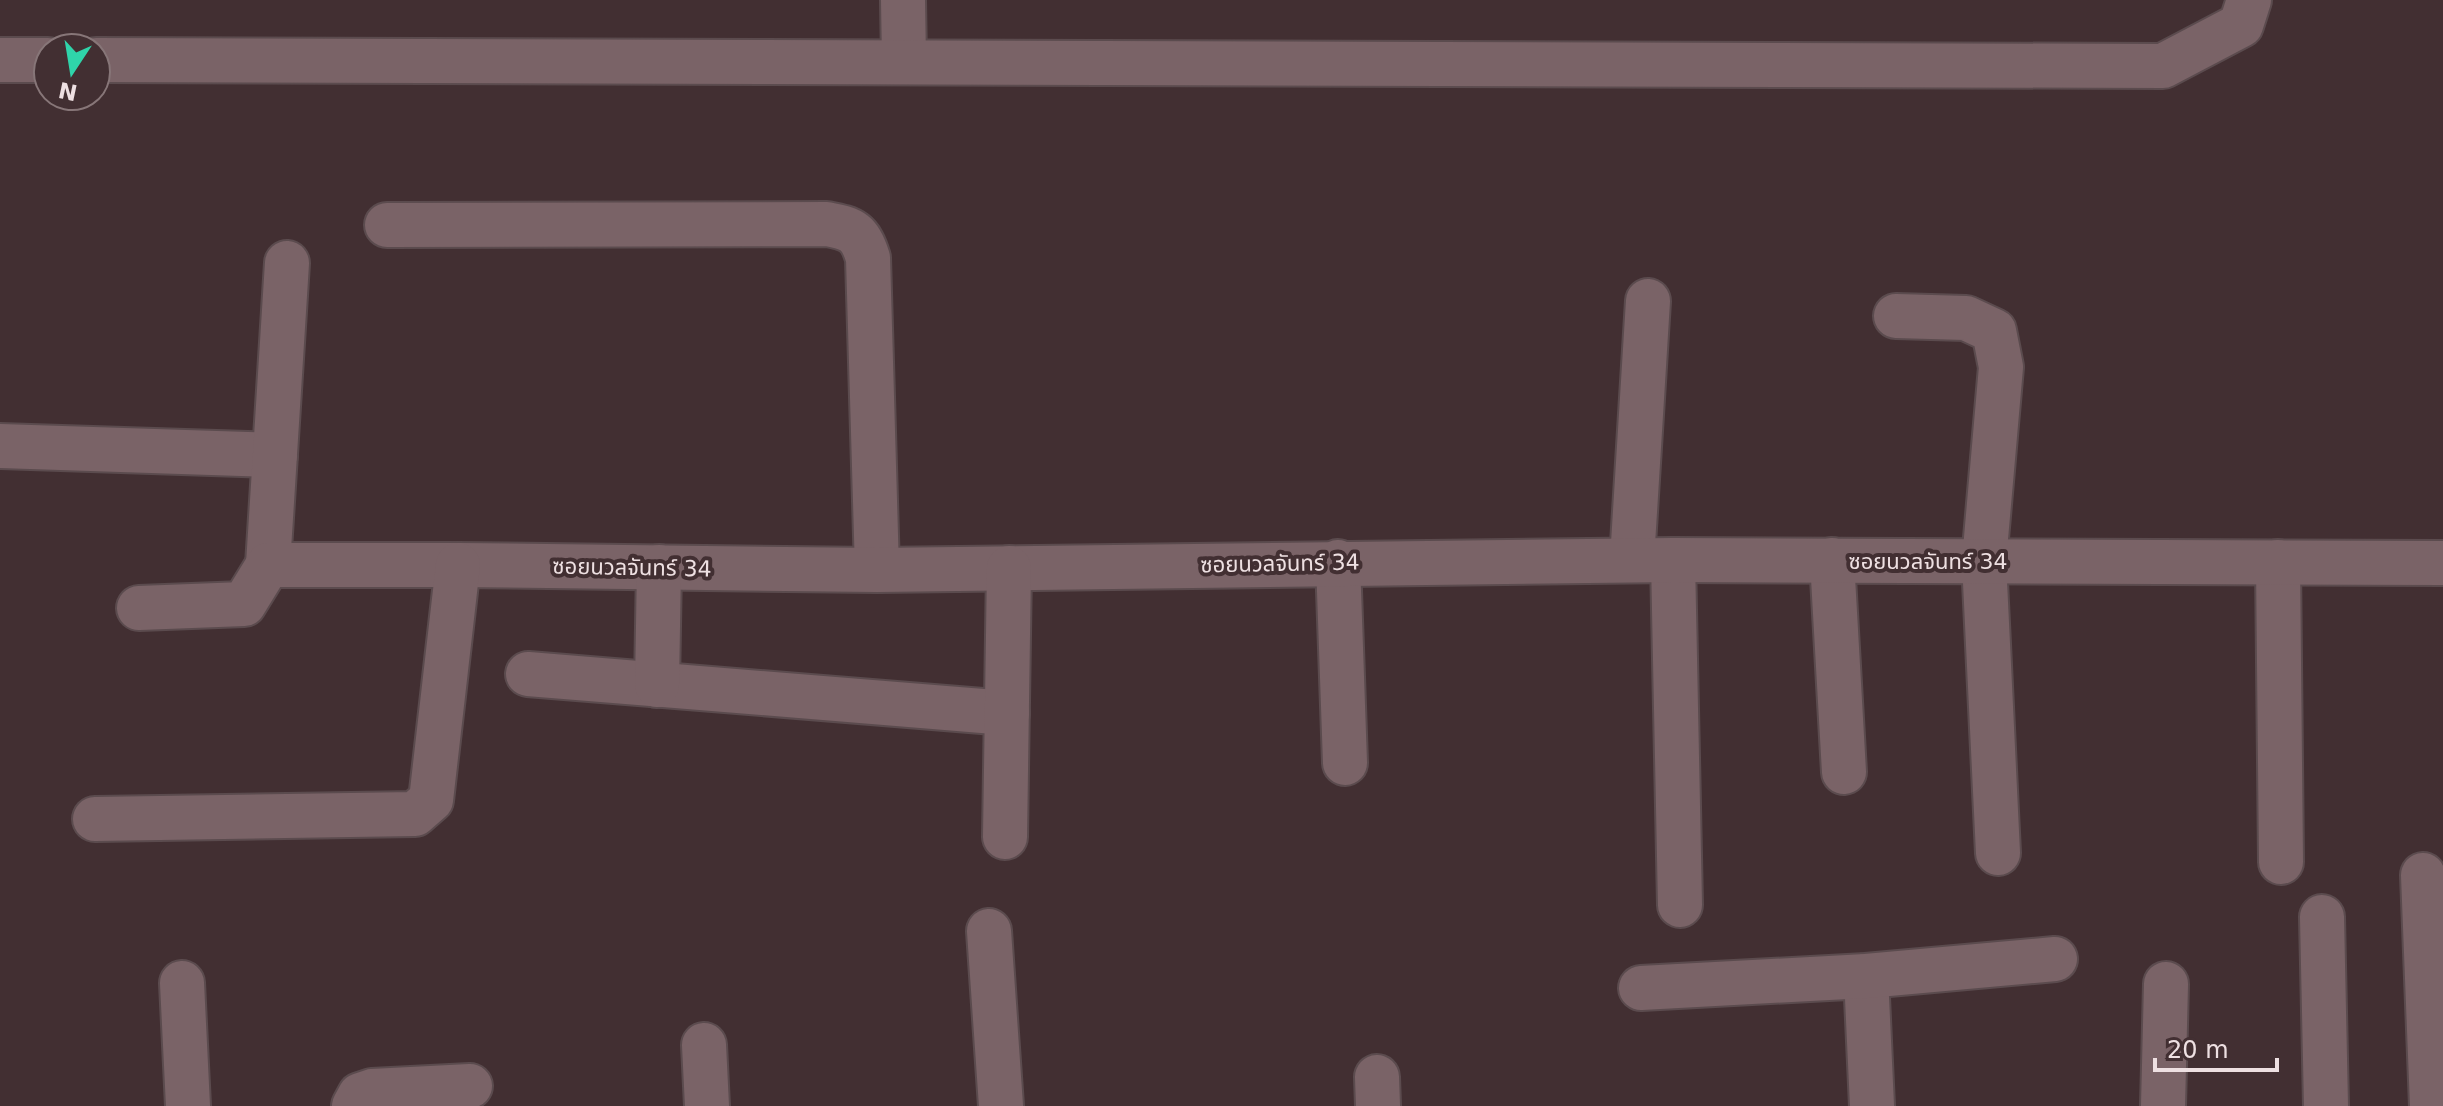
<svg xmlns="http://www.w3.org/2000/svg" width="2443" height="1106" font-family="'DejaVu Sans','Noto Sans Thai',sans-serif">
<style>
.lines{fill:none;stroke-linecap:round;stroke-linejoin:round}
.minor-casing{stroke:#5b4b4e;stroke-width:48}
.minor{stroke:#7a6367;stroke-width:44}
.labels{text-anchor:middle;stroke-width:8;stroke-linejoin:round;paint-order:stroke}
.street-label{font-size:22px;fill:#eee0e2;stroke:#422f32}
</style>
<rect width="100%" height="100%" fill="#422f32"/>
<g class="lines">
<defs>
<g id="minor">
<polyline points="903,0 904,60"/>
<polyline points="0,60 48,60"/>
<polyline points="96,60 2163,66 2241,25 2249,0"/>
<path d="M387 225 827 224C853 229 860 232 868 258L877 570"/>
<polyline points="1896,316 1966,318 1994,331 2001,367 1984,561 1998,853"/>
<polyline points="0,446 275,455"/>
<polyline points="1632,560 1648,301"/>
<polyline points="1673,560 1680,905"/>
<polyline points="1832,560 1844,772"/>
<polyline points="1338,562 1345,763"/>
<polyline points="2278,562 2281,862"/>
<polyline points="268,565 287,263"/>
<polyline points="139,608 244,604 268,565 458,565 877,570 1673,560 2443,563"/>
<polyline points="528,674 1007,713"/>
<polyline points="657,685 659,567"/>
<polyline points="95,819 415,814 431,800 458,565"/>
<polyline points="1005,837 1009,568"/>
<polyline points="2423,875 2432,1106"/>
<polyline points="2322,917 2326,1106"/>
<polyline points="989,931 1001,1106"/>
<polyline points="1866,976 1872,1106"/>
<polyline points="182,983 188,1106"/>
<polyline points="1641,988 1866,976 2055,959"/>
<polyline points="704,1045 707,1106"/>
<polyline points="1377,1077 1378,1106"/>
<polyline points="354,1106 360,1095 372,1091 470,1086"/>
<polyline points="2163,1106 2166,984"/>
</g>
</defs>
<use href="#minor" class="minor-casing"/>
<use href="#minor" class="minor"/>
</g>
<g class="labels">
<g class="street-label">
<text x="1928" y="569">ซอยนวลจันทร์ 34</text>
<text transform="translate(1280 563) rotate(-1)" y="8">ซอยนวลจันทร์ 34</text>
<text transform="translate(632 567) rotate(1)" y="8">ซอยนวลจันทร์ 34</text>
</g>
</g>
<g transform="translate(72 72) rotate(192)"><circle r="38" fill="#422f32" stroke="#877678" stroke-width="2"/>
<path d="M0-6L14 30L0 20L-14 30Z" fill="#2fd4aa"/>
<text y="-12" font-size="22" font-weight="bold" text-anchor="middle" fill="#eee0e2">N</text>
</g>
<path d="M2155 1058v12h122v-12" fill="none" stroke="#eee0e2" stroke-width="4"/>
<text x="2167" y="1058" font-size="24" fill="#eee0e2" stroke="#422f32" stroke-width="6" paint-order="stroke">20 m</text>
</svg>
